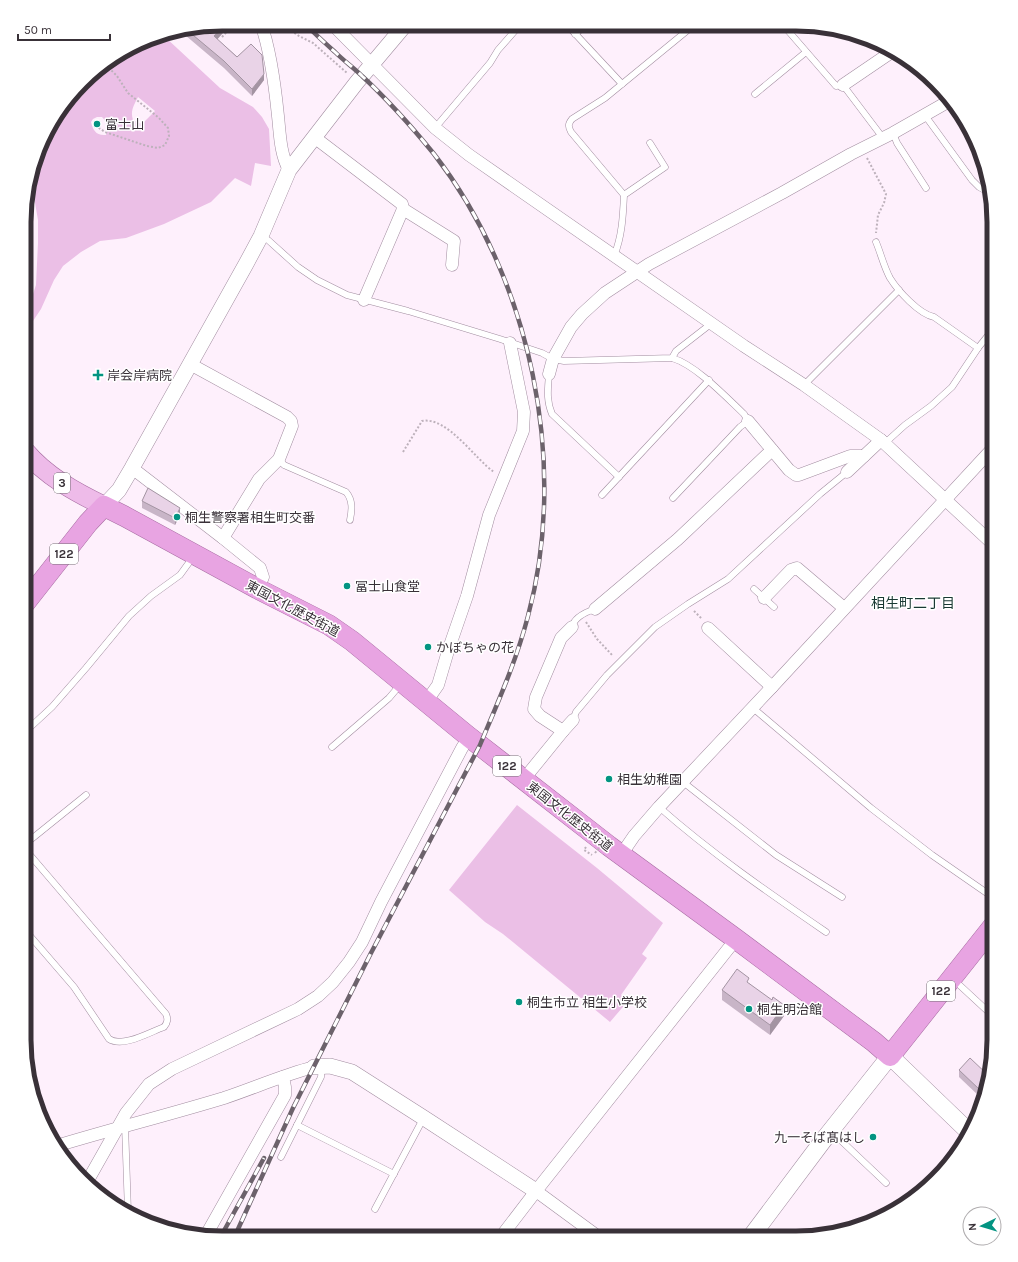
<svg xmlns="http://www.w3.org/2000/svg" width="1018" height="1262" font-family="Karla,'Noto Sans JP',sans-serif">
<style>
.green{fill:#ebbfe6;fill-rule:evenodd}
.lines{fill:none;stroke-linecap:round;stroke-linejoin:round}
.service-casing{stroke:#a28da0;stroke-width:7}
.minor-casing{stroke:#a28da0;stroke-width:13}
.tertiary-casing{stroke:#a28da0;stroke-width:16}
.secondary-casing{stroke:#a28da0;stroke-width:18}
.primary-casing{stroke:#a76da2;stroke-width:20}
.trunk-casing{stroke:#a76da2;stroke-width:21}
.path{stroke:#bdb1bb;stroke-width:2;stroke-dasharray:2 2;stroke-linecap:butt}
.service{stroke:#fff;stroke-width:6}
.minor{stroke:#fff;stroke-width:12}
.tertiary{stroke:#fff;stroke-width:15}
.secondary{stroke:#fff;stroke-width:17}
.primary{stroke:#eebbe9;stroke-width:19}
.trunk{stroke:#e8a4e2;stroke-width:20}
.rail-casing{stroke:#6c626b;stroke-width:4.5}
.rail{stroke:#fff;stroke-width:3;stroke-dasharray:9;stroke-linecap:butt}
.path-bridge{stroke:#bdb1bb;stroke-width:2;stroke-dasharray:2 2;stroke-linecap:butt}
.wall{fill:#c8b5c7}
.shaded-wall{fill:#a394a2}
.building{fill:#e9d3e7;stroke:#a394a2}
.poi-dot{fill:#039482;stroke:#fff;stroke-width:1.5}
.labels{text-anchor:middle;stroke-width:3;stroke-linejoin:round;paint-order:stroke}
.shield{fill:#fff;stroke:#746f74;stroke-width:1}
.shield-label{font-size:12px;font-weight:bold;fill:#393138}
.poi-label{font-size:13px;fill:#393138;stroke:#fff;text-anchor:start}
.street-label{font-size:13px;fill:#393138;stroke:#fff}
.neighbourhood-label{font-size:14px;fill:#193933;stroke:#fff}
.rim{fill:none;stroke:#393138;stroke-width:5}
</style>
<rect width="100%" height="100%" fill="#fef0fc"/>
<g class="green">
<path d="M168 33 164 36 220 88 253 107 262 117 269 129 271 166 255 163 251 186 235 178 211 202 164 224 126 238 100 241 81 252 63 266 54 280 41 309 31 324 25 322V318L36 285 38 243V220L31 180 50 123 92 73 158 35ZM138 97 155 111 142 124 133 120C130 111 134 105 138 97ZM97 117H102C108 123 108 128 106 135 96 136 93 130 91 122L93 119Z"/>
<polygon points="517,805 597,868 663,923 642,954 647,958 621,995 628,1001 610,1022 503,934 485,922 449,890"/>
</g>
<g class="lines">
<defs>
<g id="service">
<polyline points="567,25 622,84"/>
<polyline points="784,26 836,86 843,85 883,138"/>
<polyline points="575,34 586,25"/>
<polyline points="755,94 806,52"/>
<polyline points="924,114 972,180 979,187 990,193"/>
<polyline points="435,128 490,63 498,50 520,25"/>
<polyline points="893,133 897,143 926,188"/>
<polyline points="624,195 665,167 650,143"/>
<polyline points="261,236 268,240 298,267 317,280 347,295 408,311 500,339 542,353 553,359 564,361 672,358 676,351 712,323"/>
<path d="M876 242C881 254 884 267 890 278 898 291 919 314 934 317L978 348"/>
<path d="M614 256C622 237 623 216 624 195L571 132C568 126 568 124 572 119L605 98 694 25"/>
<path d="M672 358C696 365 726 397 744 414L748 421 740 427 673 498"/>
<path d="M549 374C548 388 546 400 552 414L619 477"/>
<polyline points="804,385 899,290"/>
<polyline points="885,443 905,425 931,406 952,387 978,348 994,328"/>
<path d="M279 459 284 465 346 492C353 500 352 510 350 520"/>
<polyline points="602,495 709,380"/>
<polyline points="754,589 774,607"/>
<path d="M572 627C574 618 586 612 595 609"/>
<polyline points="753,708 871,808 932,855 994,898"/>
<polyline points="573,720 576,712 607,675 655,627 688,604 728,579 820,494 847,472"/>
<polyline points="25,732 52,707 86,668 129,616 151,596 180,575 193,557"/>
<polyline points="332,747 389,698 400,685"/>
<polyline points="683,782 776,855 842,897"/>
<path d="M659 807C711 853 769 893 826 932"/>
<polyline points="24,845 86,795"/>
<path d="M24 929 74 987 109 1039C123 1048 150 1032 164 1027 168 1022 168 1019 166 1014L24 848"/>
<polyline points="954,980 994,1017"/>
<polyline points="125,1125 128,1212"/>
<polyline points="297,1125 394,1174"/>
<polyline points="965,1126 981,1108"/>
<polyline points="832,1132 886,1183"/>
<polyline points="281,1157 321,1077 322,1066"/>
<polyline points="375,1209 423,1119"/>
</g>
<g id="minor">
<path d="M261 24C271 52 275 86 278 116 280 134 280 153 289 170"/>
<polyline points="332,24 435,128 469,155 744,346 804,385 881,440 994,545"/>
<polyline points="843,85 893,51"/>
<polyline points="314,137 402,204 403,209"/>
<polyline points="364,300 403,209 454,241 452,265"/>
<polyline points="190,364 287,417 291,421 292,426 279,459 259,479 223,538"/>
<polyline points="549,374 553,359 571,327 582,314 605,293 649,264 782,193 851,154 893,133 951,100"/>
<polyline points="748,421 789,470 796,475 799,475 850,456 864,456"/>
<polyline points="132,468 223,538 260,568 263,577 258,589"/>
<polyline points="847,472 881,440"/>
<polyline points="764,598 791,570 797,568 844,608"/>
<polyline points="595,609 678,539 772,450"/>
<polyline points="708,628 772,687"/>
<polyline points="426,702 438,685 448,651 467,596 489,515 523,431 524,412 510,343"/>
<polyline points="563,731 540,716 534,709 536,697 561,638 572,627"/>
<polyline points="524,779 563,731 573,720"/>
<polyline points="621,855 634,836 659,807 772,687 994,447"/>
<path d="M56 1146C112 1129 168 1115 224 1098 254 1088 283 1075 314 1067"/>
<polyline points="87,1182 126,1113 149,1084 172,1069 298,1009 318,996 333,982 349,962 362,942 381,902 462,748 469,737"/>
<polyline points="536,1191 600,1238"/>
<polyline points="205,1237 285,1095 285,1087 283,1077"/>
<polyline points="500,1238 536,1191 736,939"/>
</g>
<g id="tertiary">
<polyline points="104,506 119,490 132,468 246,264 261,236 289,170 357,82 405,25"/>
<polyline points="314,1067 330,1066 352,1072 424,1118 536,1191"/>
</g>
<polyline id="secondary" points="750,1238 825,1138 890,1056 969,1132"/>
<path id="primary" d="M25 451C46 476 75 492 104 506"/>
<polyline id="trunk" points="25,603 88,523 104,506 124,516 258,589 329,625 352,641 469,737 609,846 736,939 874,1042 890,1056 994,925"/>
</defs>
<use href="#service" class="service-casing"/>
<use href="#minor" class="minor-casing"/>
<use href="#tertiary" class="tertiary-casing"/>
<use href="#secondary" class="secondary-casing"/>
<use href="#primary" class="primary-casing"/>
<use href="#trunk" class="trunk-casing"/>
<g class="path">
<polyline points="281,24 299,36 313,43 347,73"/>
<polyline points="222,37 234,24"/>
<polyline points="97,124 99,128 105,132 147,146 158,148 165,145 169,136 168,128 159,118 128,93 117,76 106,65"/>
<polyline points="867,158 886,194 884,203 878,215 876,233"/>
<path d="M403 452 422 421C447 416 475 459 494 472"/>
<polyline points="694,611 702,619"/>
<polyline points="586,622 597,639 613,656"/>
<polyline points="586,847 584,850 592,855"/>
</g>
<use href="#service" class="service"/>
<use href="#minor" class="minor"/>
<use href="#tertiary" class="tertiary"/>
<use href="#secondary" class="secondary"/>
<use href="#primary" class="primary"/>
<use href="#trunk" class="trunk"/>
<defs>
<g id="rail">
<polyline points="220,1238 264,1158"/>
<path d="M234 1238 293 1108 371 953 480 745C498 702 516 662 528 616 569 464 531 279 434 154 412 127 388 100 362 76 354 68 344 61 335 52 325 43 315 34 305 24"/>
</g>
</defs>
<use href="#rail" class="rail-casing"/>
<use href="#rail" class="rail"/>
<polyline class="path-bridge" points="595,853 607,838"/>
</g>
<g class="wall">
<polygon points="222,24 230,24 230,25 217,39 264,80 252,96 224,68 185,35 185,30"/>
<polygon points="142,501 180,515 175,525 142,508"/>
<polygon points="749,983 784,1016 770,1035 722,1000 722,990"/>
<polygon points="959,1070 989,1076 980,1097 959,1077"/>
</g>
<g class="shaded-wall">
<polygon points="225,24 230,24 230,25 214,43 214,36"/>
<polygon points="264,74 264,80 252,96 252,89"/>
<polygon points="180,508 180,515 175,525 175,518"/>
<polygon points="784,1005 784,1016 770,1035 770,1025"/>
<polygon points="988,1082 986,1091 980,1097 980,1090"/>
</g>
<g class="building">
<polygon points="222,24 225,24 214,36 237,57 251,44 262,55 264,74 252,89 224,61 187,30"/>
<polygon points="148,488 180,508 175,518 142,501"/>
<polygon points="737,969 749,978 747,982 772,1000 773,997 784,1005 770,1025 722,990"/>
<polygon points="970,1058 989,1076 988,1082 980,1090 959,1070"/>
</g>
<g class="poi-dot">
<circle cx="97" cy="124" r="4"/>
<path d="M96 369h4v4h4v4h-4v4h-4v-4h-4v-4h4z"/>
<circle cx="177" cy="517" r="4"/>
<circle cx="347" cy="586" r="4"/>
<circle cx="428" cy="647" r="4"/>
<circle cx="609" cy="779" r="4"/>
<circle cx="519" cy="1002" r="4"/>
<circle cx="749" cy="1009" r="4"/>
<circle cx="873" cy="1137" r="4"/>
</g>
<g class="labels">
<g class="shield">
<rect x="54" y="473" width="16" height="20" rx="3"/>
<rect x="50" y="544" width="28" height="20" rx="3"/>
<rect x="493" y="756" width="28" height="20" rx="3"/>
<rect x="927" y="981" width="28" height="20" rx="3"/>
</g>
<g class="shield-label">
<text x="62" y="487">3</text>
<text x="64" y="558">122</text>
<text x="507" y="770">122</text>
<text x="941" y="995">122</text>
</g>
<g class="poi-label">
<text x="105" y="129">富士山</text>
<text x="107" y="380">岸会岸病院</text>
<text x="185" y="522">桐生警察署相生町交番</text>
<text x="355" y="591">冨士山食堂</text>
<text x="436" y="652">かぼちゃの花</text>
<text x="617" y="784">相生幼稚園</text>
<text x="527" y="1007">桐生市立 相生小学校</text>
<text x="757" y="1014">桐生明治館</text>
<text x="865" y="1142" text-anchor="end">九一そば髙はし</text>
</g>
<g class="street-label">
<text transform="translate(293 608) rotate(28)" y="5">東国文化歴史街道</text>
<text transform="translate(570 816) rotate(38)" y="5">東国文化歴史街道</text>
</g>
<g class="neighbourhood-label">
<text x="913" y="608">相生町二丁目</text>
</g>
</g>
<path d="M0 0H1018V1262H0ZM222 31H796A191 191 0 0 1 987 222V1040A191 191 0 0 1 796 1231H222A191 191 0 0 1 31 1040V222A191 191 0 0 1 222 31Z" fill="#fff" fill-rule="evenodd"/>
<path class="rim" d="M222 31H796A191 191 0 0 1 987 222V1040A191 191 0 0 1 796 1231H222A191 191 0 0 1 31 1040V222A191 191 0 0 1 222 31Z"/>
<g transform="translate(982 1226) rotate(265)"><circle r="19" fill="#ffffff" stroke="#b0adaf"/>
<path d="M0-3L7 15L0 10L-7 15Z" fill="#039482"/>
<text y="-6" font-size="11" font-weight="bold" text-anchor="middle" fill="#393138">N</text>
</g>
<path d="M18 34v6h92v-6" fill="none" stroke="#393138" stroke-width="2"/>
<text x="24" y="34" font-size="12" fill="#393138" stroke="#ffffff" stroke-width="3" paint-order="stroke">50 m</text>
</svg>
